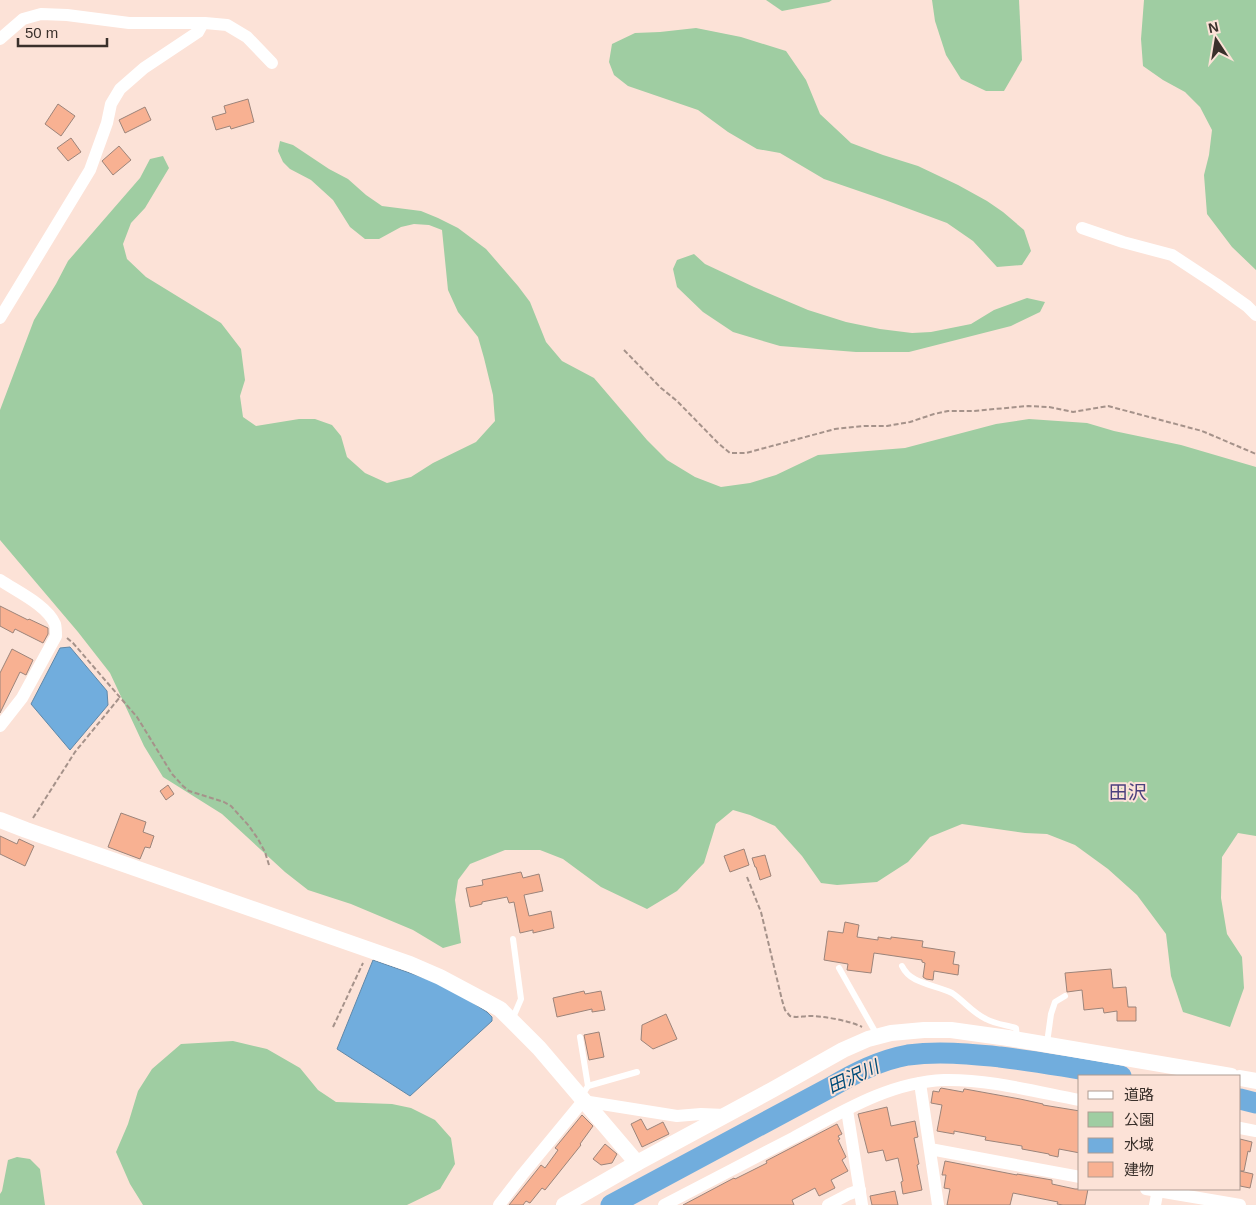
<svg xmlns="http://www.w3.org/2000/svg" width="1256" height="1205" font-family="Arial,'Noto Sans JP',sans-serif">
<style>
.green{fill:#9fcda2}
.water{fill:#71addd;stroke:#6088a8}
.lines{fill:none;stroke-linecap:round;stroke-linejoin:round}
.river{stroke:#71addd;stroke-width:21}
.building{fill:#f8b192;stroke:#9c847a}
.path{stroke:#a5928a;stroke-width:2;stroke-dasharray:5 2.5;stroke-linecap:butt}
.service{stroke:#fff;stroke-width:6}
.minor{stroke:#fff;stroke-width:12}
.tertiary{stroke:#fff;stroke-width:16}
.labels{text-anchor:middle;stroke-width:4;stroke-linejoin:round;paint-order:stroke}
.water-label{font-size:18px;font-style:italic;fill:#004c79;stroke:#fce2d7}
.quarter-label{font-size:19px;fill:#4b407e;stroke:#fce2d7}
</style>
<rect width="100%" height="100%" fill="#fce2d7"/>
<g class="green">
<polygon points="766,0 832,0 829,2 782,11"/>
<polygon points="932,0 1019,0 1022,60 1004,91 986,91 961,79 946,55 935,21"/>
<polygon points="1144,0 1256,0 1256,270 1232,247 1207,214 1204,175 1209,155 1212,130 1200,107 1185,92 1163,80 1143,66 1141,39"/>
<polygon points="696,28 741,37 786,51 806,80 820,114 851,143 883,155 918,166 958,185 987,201 1003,212 1024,230 1031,251 1022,265 997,267 973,241 947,223 885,200 824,179 780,153 757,149 728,132 698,110 628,86 614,75 609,62 612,44 635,33 660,32"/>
<polygon points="280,141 293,145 329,169 348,179 366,195 382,206 421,211 438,218 458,228 486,249 518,286 530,302 546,342 562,361 594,378 647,440 667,460 695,477 721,487 750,483 776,475 818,455 905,448 996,424 1029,419 1087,423 1114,431 1181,445 1256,467 1256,836 1238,833 1222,857 1221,898 1227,934 1242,957 1244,988 1230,1027 1183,1012 1171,976 1166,934 1137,895 1108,869 1075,845 1047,834 1025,833 962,824 930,837 908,862 877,882 837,885 821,883 802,856 775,826 750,815 733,810 716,824 704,863 677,891 647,909 601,887 563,859 540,850 505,850 470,864 458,880 455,900 461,943 443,948 413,930 351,904 308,890 285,872 222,814 163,777 144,746 110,673 78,632 0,540 0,410 34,320 56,284 68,261 140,178 150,159 163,156 169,168 145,208 131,223 123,244 127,259 146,277 221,323 241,349 245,380 240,396 243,417 256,426 299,419 315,419 332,425 341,436 347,457 365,473 387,483 411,477 433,463 476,442 495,421 493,395 484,358 478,337 458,312 448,290 442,230 429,225 414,224 401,227 379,239 365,239 350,227 333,200 311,180 290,169 283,162 278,151"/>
<polygon points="694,254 705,264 754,287 808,310 846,322 880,329 912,333 931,332 971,324 994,310 1027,298 1045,302 1040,312 1011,326 909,352 856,352 780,346 733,332 703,312 677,287 673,269 677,260"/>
<polygon points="233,1041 267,1049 300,1068 318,1090 336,1102 392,1104 411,1108 435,1120 451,1138 455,1164 440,1189 407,1205 143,1205 130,1184 116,1152 128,1124 138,1091 152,1069 181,1044"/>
<polygon points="17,1157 30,1159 40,1169 45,1205 0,1205 0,1194 2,1191 8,1160"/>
</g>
<g class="water">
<polygon points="70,647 107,691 108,705 70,750 31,704 60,648"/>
<polygon points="373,960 447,986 487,1012 492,1017 492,1021 410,1096 337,1049"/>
</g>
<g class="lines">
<g class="river">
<polyline points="1240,1099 1256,1103"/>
<path d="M611 1205 831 1087C855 1073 880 1060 908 1055 939 1051 969 1054 1000 1057 1041 1062 1081 1069 1121 1076"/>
</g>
</g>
<g class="building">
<polygon points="248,99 254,122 231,129 230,126 216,130 212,117 226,113 224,106"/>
<polygon points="58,104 75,116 61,136 45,124"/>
<polygon points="145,107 151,120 125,133 119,120"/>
<polygon points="71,138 81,152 68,161 57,148"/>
<polygon points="119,146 131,160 113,175 102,161"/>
<polygon points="0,606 28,620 29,619 48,628 48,634 43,643 15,629 13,633 0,626"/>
<polygon points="12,649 33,660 26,675 20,672 0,713 0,673"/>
<polygon points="168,785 174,794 166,800 160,791"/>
<polygon points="121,813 146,822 143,832 154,836 150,848 145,847 140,859 108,847"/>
<polygon points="0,836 17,844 19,839 34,846 25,866 0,854"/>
<polygon points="744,849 749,865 730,872 724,856"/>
<polygon points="765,855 771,876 760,880 756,867 755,867 752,858"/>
<polygon points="521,872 523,878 539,874 543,891 524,895 529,916 551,911 554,928 533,933 533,930 520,933 514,902 509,903 507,897 482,902 482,904 470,907 466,888 483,885 482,880"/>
<polygon points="845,922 859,925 857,937 878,940 878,937 891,939 891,937 923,941 922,947 955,952 953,964 959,965 958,975 934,971 933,980 926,979 923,977 925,963 922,962 922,960 874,953 871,973 847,970 848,964 824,960 828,931 843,933"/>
<polygon points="1111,969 1113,988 1126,987 1128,1007 1136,1007 1136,1021 1117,1021 1117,1011 1104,1013 1103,1008 1084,1010 1082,990 1067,992 1065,973"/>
<polygon points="584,991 585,994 601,991 605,1010 592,1012 592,1009 557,1017 553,998"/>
<polygon points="666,1014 677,1039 653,1049 641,1040 642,1025"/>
<polygon points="599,1032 604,1057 589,1060 584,1035"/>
<polygon points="941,1088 963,1092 964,1089 965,1089 1020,1099 1043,1104 1043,1105 1080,1111 1080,1153 1059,1149 1058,1157 1049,1155 1049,1154 1022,1149 1022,1146 985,1140 986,1137 954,1131 954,1134 937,1131 942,1105 931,1103 933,1091 939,1092 940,1089"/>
<polygon points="887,1107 891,1126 915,1121 918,1137 914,1138 919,1164 917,1165 922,1190 903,1194 901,1182 903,1181 898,1158 886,1161 883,1150 868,1153 858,1114"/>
<polygon points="582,1115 593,1126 580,1144 581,1145 545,1190 542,1188 530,1203 526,1201 523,1205 509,1205 541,1165 545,1168 558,1150 555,1148"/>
<polygon points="641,1119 647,1130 663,1122 669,1134 642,1147 631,1124"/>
<polygon points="837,1124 842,1134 838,1136 840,1139 838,1140 846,1157 842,1160 848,1171 831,1180 835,1188 819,1196 815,1188 792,1200 794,1205 683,1205 734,1178 735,1179 767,1163 766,1161"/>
<polygon points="1240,1139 1252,1142 1250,1152 1248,1151 1244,1171 1240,1171 1253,1174 1250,1188 1240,1186"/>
<polygon points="605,1144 617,1154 612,1163 601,1165 593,1159"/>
<polygon points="945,1161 1017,1175 1017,1174 1052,1180 1052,1184 1075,1189 1088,1189 1085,1205 1063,1205 1057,1204 1058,1202 1013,1193 1010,1205 947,1205 950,1189 944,1188 946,1175 942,1175"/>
<polygon points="895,1191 898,1205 872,1205 870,1196"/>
</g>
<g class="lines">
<g class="path">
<polyline points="624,350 661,388 677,401 718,443 730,453 746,453 835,429 864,426 887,426 910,422 934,414 948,411 973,411 1028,406 1049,407 1073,412 1108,406 1202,431 1256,454"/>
<polyline points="67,638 73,643 137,717 172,774 183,786 189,791 224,802 231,806 249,826 258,839 265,852 269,865"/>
<polyline points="33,818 75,752 120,697"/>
<path d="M747 877 761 912 782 1000 785 1010 790 1016C797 1018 802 1016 810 1016 823 1016 851 1021 862 1027"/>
<polyline points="333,1027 363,963"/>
</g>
<g class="service">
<path d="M902 966C911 985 935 984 952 993 964 1001 973 1013 986 1019 995 1024 1006 1025 1016 1028L1017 1038"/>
<polyline points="839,968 877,1035"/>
<polyline points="512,1020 521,999 513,939"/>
<polyline points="580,1037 588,1086 581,1097"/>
<polyline points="1047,1043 1051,1014 1055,1002 1065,996"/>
<polyline points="588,1086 637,1072"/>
</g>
<g class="minor">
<polyline points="0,39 23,19 41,14 67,15 129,23 205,23 227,25 247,37 272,63"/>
<polyline points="1082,228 1123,242 1172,255 1216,284 1247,306 1256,315"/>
<polyline points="0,318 90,170 107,123 111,104 120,89 144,68 198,32 203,23"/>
<path d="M0 580C16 591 47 605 55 624 56 628 56 632 56 636L22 698 0 726"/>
<polyline points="920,1083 938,1205"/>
<polyline points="847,1110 862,1205"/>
<polyline points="1240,1128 1256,1131"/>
<polyline points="930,1149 1080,1177"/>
<polyline points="1146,1189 1240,1205"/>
<polyline points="499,1205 522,1175 583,1101 677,1116 701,1114 725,1115"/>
<path d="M664 1205C707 1183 750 1160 793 1138 840 1113 889 1082 944 1080 988 1079 1037 1092 1080 1100"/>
<polyline points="828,1205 849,1194 860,1190"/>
<polyline points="1155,1205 1158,1189"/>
</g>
<g class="tertiary">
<polyline points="0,820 26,830 410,964 440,977 500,1009 539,1048 637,1163"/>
<polyline points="1240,1078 1256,1081"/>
<polyline points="564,1205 637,1163 772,1090 843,1050 868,1039 891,1033 924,1030 951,1030 1008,1038 1231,1076"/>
</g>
</g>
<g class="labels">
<g class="water-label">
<text transform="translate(853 1077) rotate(-24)" y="6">田沢川</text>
</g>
<g class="quarter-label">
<text x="1128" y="799">田沢</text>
</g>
</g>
<rect x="1078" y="1075" width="162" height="115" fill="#fce2d7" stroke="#ae9b92"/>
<rect x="1088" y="1091" width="25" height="8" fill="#ffffff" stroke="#ae9b92"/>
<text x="1124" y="1100" font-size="15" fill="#3a302b">道路</text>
<rect x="1088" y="1112" width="25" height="15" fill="#9fcda2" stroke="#ae9b92"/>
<text x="1124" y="1125" font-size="15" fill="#3a302b">公園</text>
<rect x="1088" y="1138" width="25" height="15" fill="#71addd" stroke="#ae9b92"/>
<text x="1124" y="1150" font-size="15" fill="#3a302b">水域</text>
<rect x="1088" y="1162" width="25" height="15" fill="#f8b192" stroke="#ae9b92"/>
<text x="1124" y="1175" font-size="15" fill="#3a302b">建物</text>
<g transform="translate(1216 40) rotate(348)" stroke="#fce2d7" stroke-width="4" paint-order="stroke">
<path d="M0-4L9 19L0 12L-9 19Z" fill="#3a302b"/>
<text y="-8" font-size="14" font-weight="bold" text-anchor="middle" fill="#3a302b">N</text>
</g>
<path d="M18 38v8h89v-8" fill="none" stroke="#3a302b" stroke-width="2.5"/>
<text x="25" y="38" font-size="15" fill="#3a302b" stroke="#fce2d7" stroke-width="4" paint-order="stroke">50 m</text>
</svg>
